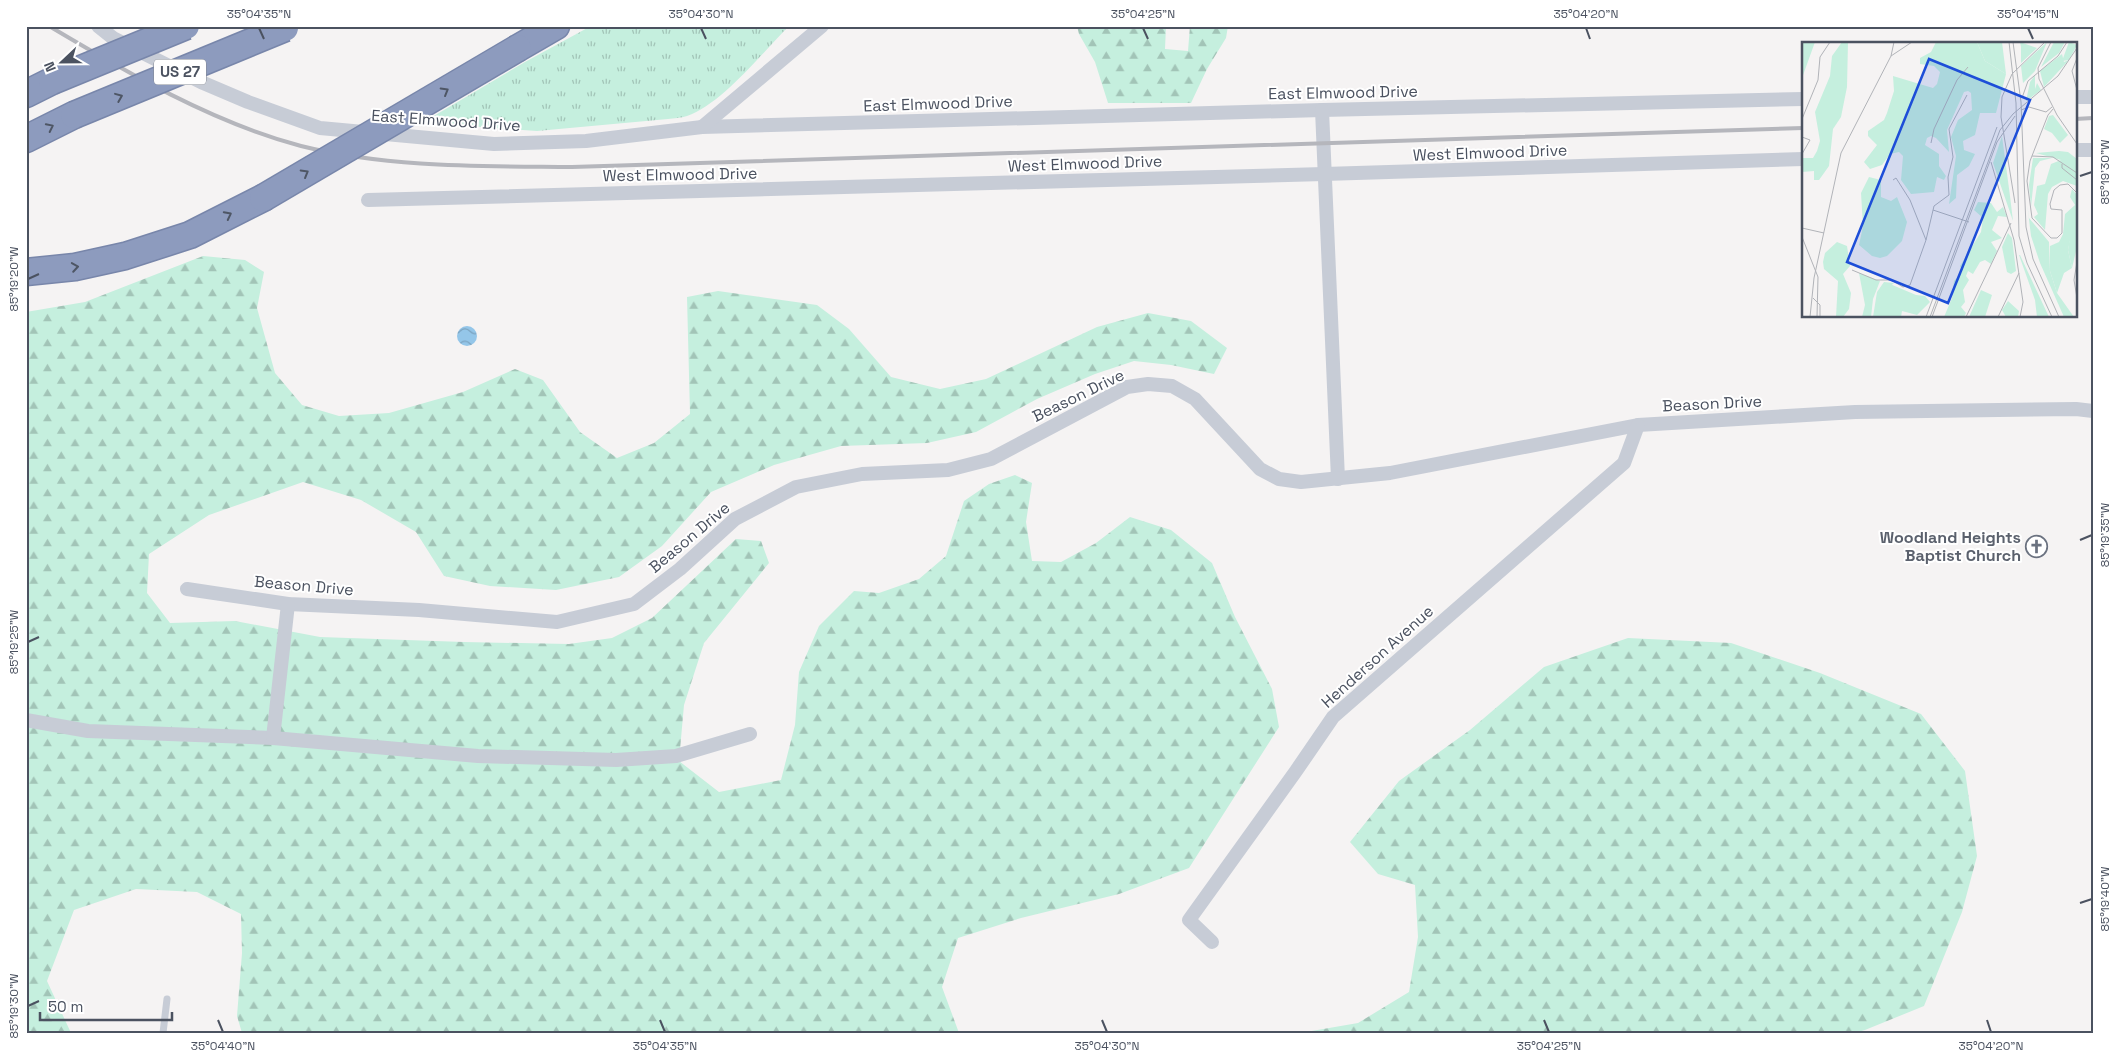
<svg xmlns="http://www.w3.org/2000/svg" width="2119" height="1059" font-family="'Space Grotesk',sans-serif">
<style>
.grass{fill:url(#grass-tufts)}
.forest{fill:url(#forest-firs)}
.water{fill:url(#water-waves)}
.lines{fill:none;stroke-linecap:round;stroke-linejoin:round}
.motorway-casing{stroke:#7886aa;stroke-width:29}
.service{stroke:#c7ccd6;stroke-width:7}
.minor{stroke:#c7ccd6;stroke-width:14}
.motorway{stroke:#8d9bbe;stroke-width:26}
.rail{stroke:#b5b6bc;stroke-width:4}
.motorway-bridge-casing{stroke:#7886aa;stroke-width:29;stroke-linecap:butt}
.motorway-bridge{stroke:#8d9bbe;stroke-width:26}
.oneway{stroke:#4e5665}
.ticks{fill:none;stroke:#4b5260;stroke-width:2}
.labels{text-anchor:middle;stroke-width:4;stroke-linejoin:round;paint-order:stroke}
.shield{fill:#fff;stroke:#818690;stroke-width:1}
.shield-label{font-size:15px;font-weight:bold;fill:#4b5260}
.street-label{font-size:16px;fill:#4b5260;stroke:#fff}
.worship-label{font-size:16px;font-weight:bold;fill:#5b616d;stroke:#fff;text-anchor:end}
.inset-road{fill:none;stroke:#b1b3b8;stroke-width:1}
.view{fill:#1d4ed8;fill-opacity:0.15;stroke:#1d4ed8;stroke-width:2.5}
.inset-edge{fill:none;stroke:#4b5260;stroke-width:2.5}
.neatline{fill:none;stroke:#4b5260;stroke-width:2}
.ticks-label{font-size:12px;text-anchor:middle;fill:#4b5260}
</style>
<defs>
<pattern id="grass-tufts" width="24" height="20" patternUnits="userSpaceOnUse" patternTransform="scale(1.25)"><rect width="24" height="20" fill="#c5efde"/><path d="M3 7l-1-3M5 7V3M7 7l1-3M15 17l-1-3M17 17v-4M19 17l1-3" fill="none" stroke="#a2c4b7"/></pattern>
<pattern id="forest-firs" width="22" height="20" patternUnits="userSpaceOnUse" patternTransform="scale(1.25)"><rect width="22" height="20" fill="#c5efde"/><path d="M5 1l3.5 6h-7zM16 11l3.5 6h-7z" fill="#a2c4b7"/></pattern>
<pattern id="water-waves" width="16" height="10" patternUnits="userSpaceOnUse" patternTransform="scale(1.25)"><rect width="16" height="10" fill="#94c6e9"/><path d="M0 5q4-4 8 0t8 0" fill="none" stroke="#7ba3c0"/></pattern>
</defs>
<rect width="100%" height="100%" fill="#f5f3f3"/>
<path class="grass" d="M591 26H789C763 52 721 105 687 116 681 118 674 118 668 119L537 131 422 123 525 62Z"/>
<g class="forest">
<polygon points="1077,26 1166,26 1165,49 1188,51 1190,26 1228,26 1226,38 1207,69 1191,103 1108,103 1095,62 1079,34"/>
<polygon points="203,256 245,260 264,272 257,308 275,373 302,405 339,416 389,413 463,392 515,369 543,380 580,432 617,458 654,443 690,414 687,297 718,291 817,305 849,329 891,377 940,389 986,379 1097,327 1148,313 1191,321 1227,348 1214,374 1171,365 1134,361 1095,374 1037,399 976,432 927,443 841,446 774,465 711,492 662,546 619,577 556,590 490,586 444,576 416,532 361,500 303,482 209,515 149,554 147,593 170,623 235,621 320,637 464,642 569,644 612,638 652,618 736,539 761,541 769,563 704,643 684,705 679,761 719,792 781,780 795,725 799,672 819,626 854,591 879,593 919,579 946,556 964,501 989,484 1015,475 1032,483 1026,522 1032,561 1061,562 1096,543 1130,517 1171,530 1212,563 1235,617 1272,689 1279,727 1189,868 1119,894 1021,918 958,938 942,987 959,1033 242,1033 237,1016 242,953 241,914 197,892 136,889 74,910 47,981 71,1033 26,1033 26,312 85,302"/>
<polygon points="1628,638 1731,643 1820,673 1921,714 1965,771 1977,856 1962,912 1924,1006 1865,1030 1854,1033 1300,1033 1358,1023 1409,992 1418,937 1415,885 1378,874 1350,842 1399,781 1470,730 1544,667"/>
</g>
<circle class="water" cx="467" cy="336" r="10"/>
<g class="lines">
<defs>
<g id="motorway">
<polyline points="518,48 556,26"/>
<polyline points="26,94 52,81"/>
<polyline points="26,139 74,115"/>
<polyline points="26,272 75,267 125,256 190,235 263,198"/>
</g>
</defs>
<use href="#motorway" class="motorway-casing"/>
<polyline class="service" points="163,1033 167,999"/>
<g class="minor">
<polyline points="98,26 113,38 201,82 248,102 320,128 494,144 586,141 702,127 1322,110 1803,99"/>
<polyline points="2075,97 2093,97"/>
<polyline points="1322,110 1338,479"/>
<polyline points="702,127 822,26"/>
<polyline points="2075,150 2093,150"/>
<polyline points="368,200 1324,174 1803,159"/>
<polyline points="187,589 288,604 419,610 557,622 634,604 680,569 735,519 796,487 862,474 948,470 991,459 1127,387 1148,384 1172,386 1195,399 1260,469 1279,479 1301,482 1390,473 1638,425 1855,412 2076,409 2093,411"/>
<polyline points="26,720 88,731 273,738 478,756 616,760 676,756 750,734"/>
<polyline points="273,738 288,604"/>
<polyline points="1212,942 1189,920 1296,771 1333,717 1624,463 1638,425"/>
</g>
<use href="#motorway" class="motorway"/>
<g class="rail">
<path d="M49 26C128 73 211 122 301 146 389 168 482 166 572 167L1803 128"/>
<polyline points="2075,119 2093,118"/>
</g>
<defs>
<g id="motorway-bridge">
<polyline points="52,81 186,26"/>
<polyline points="74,115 285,28"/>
<polyline points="263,198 518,48"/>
</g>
</defs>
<use href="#motorway-bridge" class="motorway-bridge-casing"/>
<use href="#motorway-bridge" class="motorway-bridge"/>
</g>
<defs><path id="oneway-chevron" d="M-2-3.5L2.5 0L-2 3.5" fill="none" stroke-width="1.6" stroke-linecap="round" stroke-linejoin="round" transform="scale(1.25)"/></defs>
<g class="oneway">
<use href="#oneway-chevron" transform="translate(445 91) rotate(-30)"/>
<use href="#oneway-chevron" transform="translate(119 97) rotate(-22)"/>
<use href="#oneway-chevron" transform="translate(50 127) rotate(-26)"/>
<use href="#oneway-chevron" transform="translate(305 173) rotate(-30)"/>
<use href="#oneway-chevron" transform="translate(228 215) rotate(-27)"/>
<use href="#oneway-chevron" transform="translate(75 267) rotate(-9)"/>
</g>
<path class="ticks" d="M259 28 264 39M701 28 706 39M1143 28 1148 39M1586 28 1590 39M2028 28 2033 39M2080 176 2092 172M28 279 39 274M2080 540 2092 535M28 642 39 637M2080 903 2092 899M28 1006 39 1001M218 1020 223 1032M660 1020 665 1032M1102 1020 1107 1032M1544 1020 1549 1032M1987 1020 1991 1032"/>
<defs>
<symbol id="church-ring" viewBox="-11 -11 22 22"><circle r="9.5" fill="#fff" stroke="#6b7280" stroke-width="1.5"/><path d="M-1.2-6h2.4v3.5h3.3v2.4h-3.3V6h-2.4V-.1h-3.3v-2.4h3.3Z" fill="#6b7280"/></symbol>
</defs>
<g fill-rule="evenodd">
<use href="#church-ring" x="2024" y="534" width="25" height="25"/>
</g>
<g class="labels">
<rect class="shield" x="154" y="59.5" width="52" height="25" rx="4"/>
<g class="shield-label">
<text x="180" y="77">US 27</text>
</g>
<g class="street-label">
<text transform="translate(1343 92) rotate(-1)" y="6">East Elmwood Drive</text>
<text transform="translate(938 103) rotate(-2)" y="6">East Elmwood Drive</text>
<text transform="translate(446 120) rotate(4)" y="6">East Elmwood Drive</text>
<text transform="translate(1490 152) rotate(-2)" y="6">West Elmwood Drive</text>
<text transform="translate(1085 163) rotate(-2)" y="6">West Elmwood Drive</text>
<text transform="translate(680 174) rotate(-1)" y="6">West Elmwood Drive</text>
<text transform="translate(1078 395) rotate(-26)" y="6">Beason Drive</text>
<text transform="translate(1712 403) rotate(-3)" y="6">Beason Drive</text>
<text transform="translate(689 537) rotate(-40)" y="6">Beason Drive</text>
<text transform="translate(304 585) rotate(5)" y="6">Beason Drive</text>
<text transform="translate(1377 656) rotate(-42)" y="6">Henderson Avenue</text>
</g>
<g class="worship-label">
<text x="2021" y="543">Woodland Heights<tspan x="2021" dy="18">Baptist Church</tspan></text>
</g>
</g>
<g transform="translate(1802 42)">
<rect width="275" height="275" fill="#f5f3f3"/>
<path d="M175 0H200L204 32 183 19ZM218 0 235 6 219 21V5ZM245 0 233 29 221 41 219 24ZM252 0H263L257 11 239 25ZM260 12 262 20 267 18 242 45 238 29ZM233 33V47L235 41 239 48 224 59 228 40ZM251 73 266 93 258 101 250 91 242 87 247 74ZM200 94 208 154 211 179 191 121ZM231 116H250L238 119 233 126 229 165 227 143ZM270 147 275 153V205L270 226 266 208 269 188 261 192 263 172 273 163 268 155ZM225 161 227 176 247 200 248 229 255 251 272 275H262L238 221 229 194ZM217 213H218L247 275H235L233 258Z" fill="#c5efde"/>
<path d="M0 0H13L0 36ZM40 0H46L45 45 39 75 31 87 27 124 17 138H12V129L0 130V116H11L15 109 18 99 13 70 28 34 30 14ZM134 0H175L183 19 204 32 194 71H178L173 93 161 99 162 108 173 112 167 124 155 133 154 156 147 162 154 114 149 95 156 78 170 68 169 51 166 49 162 50 145 88 147 110 134 96 129 94 125 96 123 103 137 112V124L144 134 142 138 135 135 132 150 109 152 99 138 101 114 97 110 88 112 80 123 68 127 62 120 75 103 66 94V89L82 78 85 71 92 49 91 34 131 46 135 42 138 30 132 24 118 22V16L129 10ZM267 0 275 3 267 18 260 19ZM257 109 266 110 275 117V144L261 139 250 145 246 152 243 188 232 175 236 172 232 163 235 144 243 142 249 122 259 118 234 111ZM67 135 79 138V155L89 159 95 155 105 180 100 199 85 214 78 216 70 214 57 203 61 184 59 151ZM176 160 189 161 195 170 201 165 205 175 196 174 190 188 200 196 189 200 195 209 189 222 183 218 178 220 171 232 166 229 164 234 167 238 161 248 163 260 159 265 164 271 162 275H142L150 256 152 239 160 230 158 224 179 190 181 176 172 168ZM264 186 270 188 266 208 270 226 262 231 255 251 248 229V204L257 200ZM206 191 210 196 214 229 209 232 205 230 200 205ZM35 200 45 204 48 224 41 232 49 251 47 267 41 275H34L36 239 22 227 21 220 23 211ZM88 242 114 253 123 254 128 260 115 273 100 269 99 275H74L76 253ZM179 248 190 253 183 275H167ZM206 259 217 269 216 275H204L200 268Z" fill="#c5efde"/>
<path d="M57 231 78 239 71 257 69 275H60L63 263ZM82 240 92 241 78 254 77 275H71L75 250Z" fill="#c5efde"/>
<path class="inset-road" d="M207 0 214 61 217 194 225 221 250 275M211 0 219 60 224 185 231 217 257 275M249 0 236 26 237 37 255 73 275 102M89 14 110 0M275 16 270 29 275 48M220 56 226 39 256 14 265 0M251 67 246 73 228 119 225 139 230 176 249 196H255L260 191V168L249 167 248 162 252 148 258 143 266 142 275 151M219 68 227 65 244 70 250 65M0 77 16 38 18 15 28 0M0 95 8 98 0 112M129 101 132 87 155 38 166 25M230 114 251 115 275 131M189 120 212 198 221 260 218 275M260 122V126L275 138M91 138 94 136 108 158 124 198M213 161 199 75 200 55 210 32 243 0M131 168 167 180M0 186 22 191M0 195 16 235 15 275M275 220 272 238 275 256M50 228 74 238H89L101 245 108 243 124 198 132 164 147 153 146 135 151 115 147 87 165 53M11 256 18 263V275M8 275 12 236 39 111 89 14 92 0M124 275 195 85M128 275 198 88 211 72 256 34 275 6M130 275 195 100 213 74M164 275 209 181M196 275 217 231"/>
<path class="view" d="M127 17 228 58 146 261 45 220Z"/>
<rect width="275" height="275" class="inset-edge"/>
</g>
<rect width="2119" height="1059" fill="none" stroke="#ffffff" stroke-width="55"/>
<g transform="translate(62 62) rotate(248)" stroke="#ffffff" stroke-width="4" paint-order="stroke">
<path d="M0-4L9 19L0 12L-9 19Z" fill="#4b5260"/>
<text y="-8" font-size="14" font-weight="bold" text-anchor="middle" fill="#4b5260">N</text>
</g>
<path d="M40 1012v8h132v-8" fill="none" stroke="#4b5260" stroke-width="2.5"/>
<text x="48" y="1012" font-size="15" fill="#4b5260" stroke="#ffffff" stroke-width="4" paint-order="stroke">50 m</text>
<rect x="28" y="28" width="2064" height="1004" class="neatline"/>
<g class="ticks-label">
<text x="259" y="18">35°04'35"N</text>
<text x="701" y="18">35°04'30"N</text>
<text x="1143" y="18">35°04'25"N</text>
<text x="1586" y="18">35°04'20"N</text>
<text x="2028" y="18">35°04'15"N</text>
<text transform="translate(2105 172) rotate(-90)" y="4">85°19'30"W</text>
<text transform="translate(14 279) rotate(-90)" y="4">85°19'20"W</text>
<text transform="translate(2105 535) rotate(-90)" y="4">85°19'35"W</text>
<text transform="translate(14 642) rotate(-90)" y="4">85°19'25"W</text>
<text transform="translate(2105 899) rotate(-90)" y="4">85°19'40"W</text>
<text transform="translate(14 1006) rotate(-90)" y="4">85°19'30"W</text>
<text x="223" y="1050">35°04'40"N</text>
<text x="665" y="1050">35°04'35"N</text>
<text x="1107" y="1050">35°04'30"N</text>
<text x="1549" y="1050">35°04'25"N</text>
<text x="1991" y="1050">35°04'20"N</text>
</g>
</svg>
